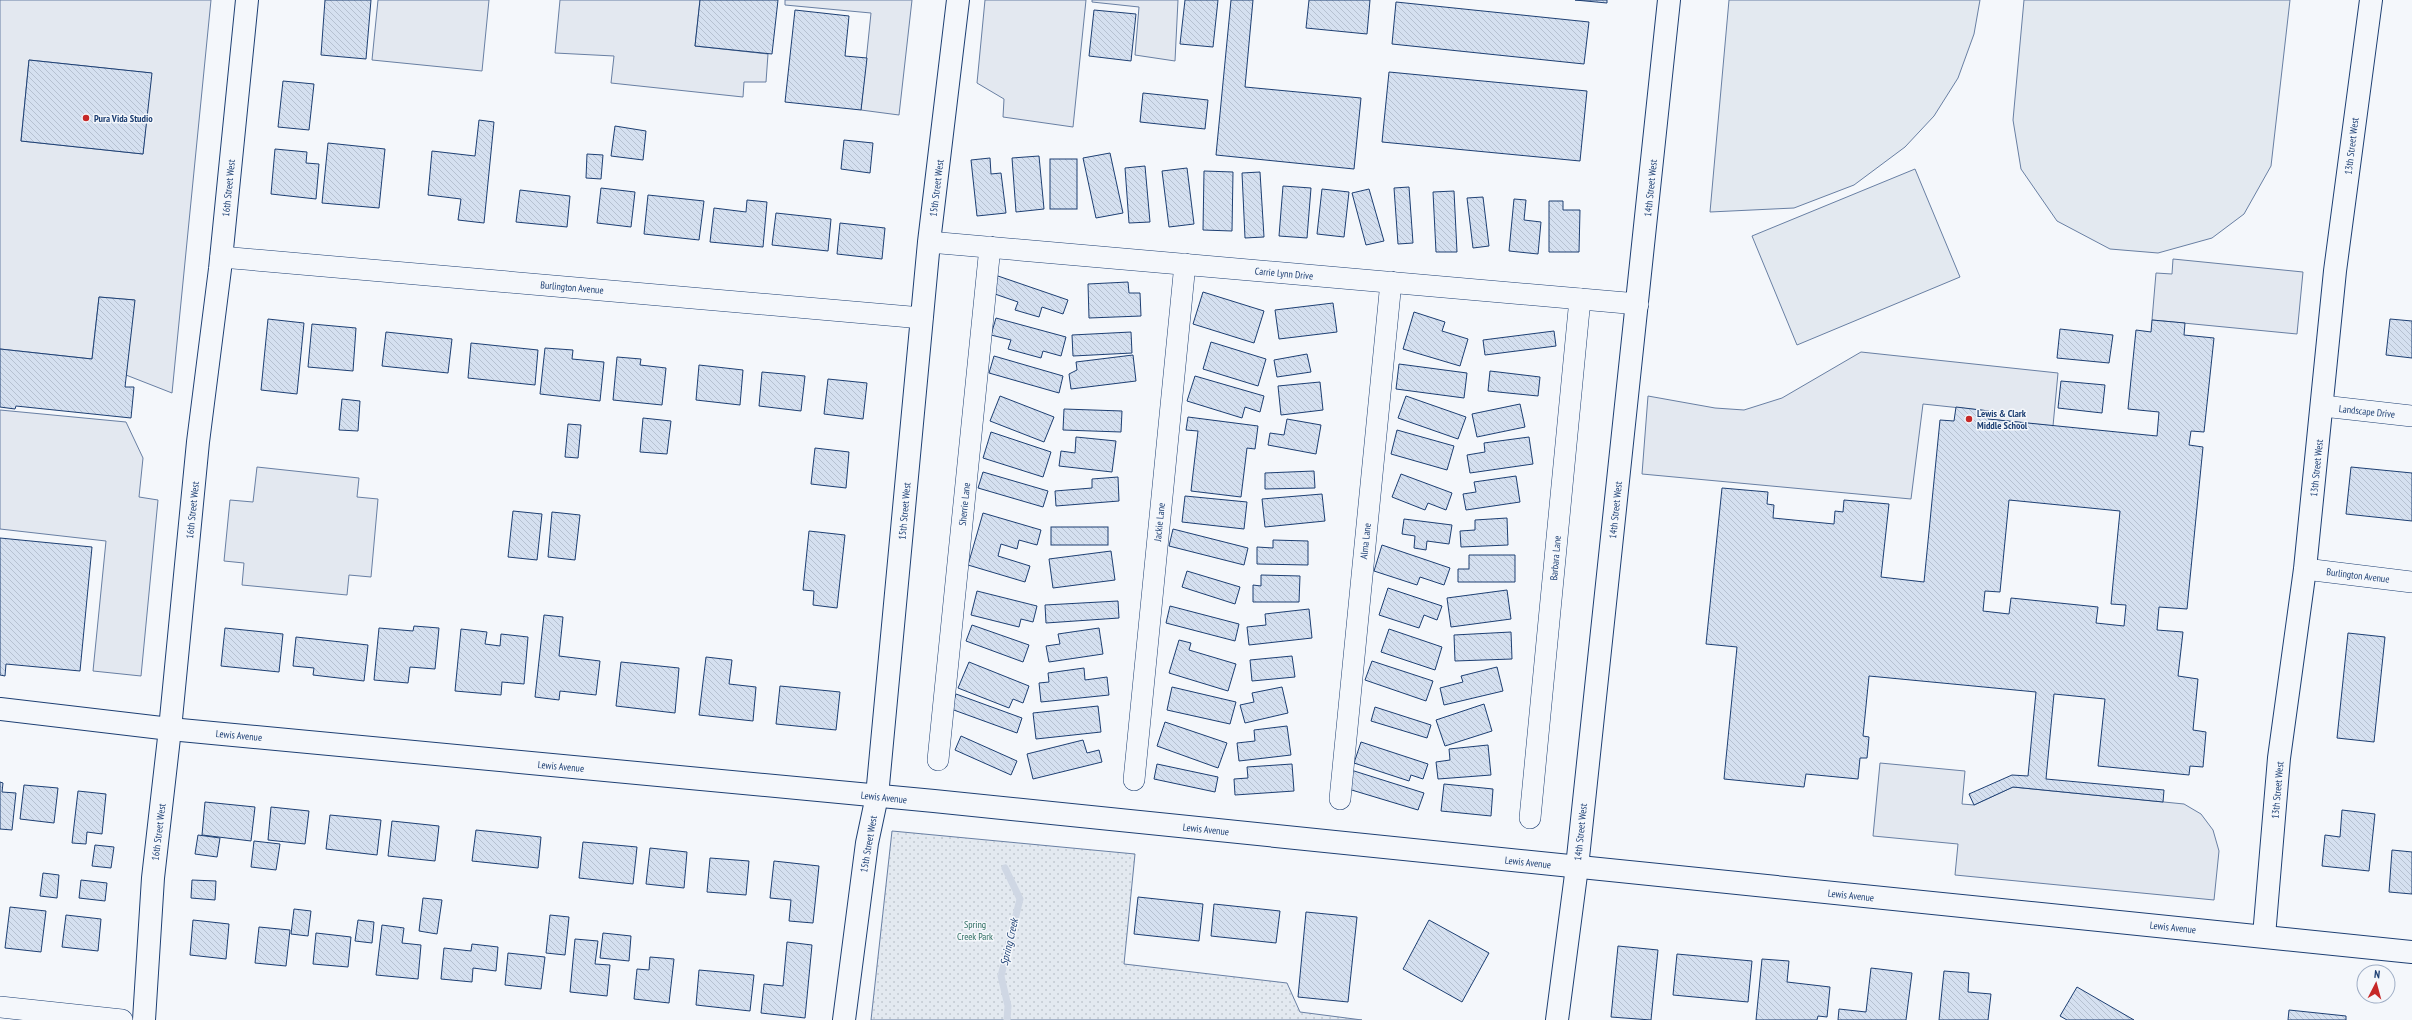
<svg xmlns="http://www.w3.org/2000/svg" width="2412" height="1020" font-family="'PT Sans Narrow',sans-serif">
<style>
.park{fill:url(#park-dots);stroke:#687fa3}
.pitch{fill:#e3e9f0;stroke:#687fa3}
.parking{fill:#e3e8f0;stroke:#687fa3;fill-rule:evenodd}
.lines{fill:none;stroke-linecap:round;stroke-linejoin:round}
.stream{stroke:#cfd7e4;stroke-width:7}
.building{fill:url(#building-back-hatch);stroke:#1d3f73;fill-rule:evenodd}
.minor-casing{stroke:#1d3f73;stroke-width:22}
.tertiary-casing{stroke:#1d3f73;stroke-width:24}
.minor{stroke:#f4f7fb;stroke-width:21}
.tertiary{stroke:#f4f7fb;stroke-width:22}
.poi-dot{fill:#c62828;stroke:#f4f7fb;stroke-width:1.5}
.labels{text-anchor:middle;stroke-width:3;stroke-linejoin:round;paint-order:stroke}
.poi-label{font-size:10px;font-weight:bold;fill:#1d3f73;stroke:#f4f7fb;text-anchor:start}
.street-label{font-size:10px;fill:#1d3f73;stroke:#f4f7fb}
.park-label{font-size:10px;fill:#2c6c60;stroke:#f4f7fb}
.water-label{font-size:11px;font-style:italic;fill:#1d3f73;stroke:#f4f7fb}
</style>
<defs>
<pattern id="park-dots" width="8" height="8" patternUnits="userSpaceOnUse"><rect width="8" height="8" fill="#e3e9f0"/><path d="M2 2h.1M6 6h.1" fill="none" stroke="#c2c9d1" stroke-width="1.8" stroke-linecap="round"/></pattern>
<pattern id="building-back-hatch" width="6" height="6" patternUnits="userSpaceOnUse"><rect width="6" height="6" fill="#d5e0f0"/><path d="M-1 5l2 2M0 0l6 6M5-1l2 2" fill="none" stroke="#b6c1d1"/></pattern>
</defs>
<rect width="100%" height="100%" fill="#f4f7fb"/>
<polygon class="park" points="892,831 1135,854 1124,964 1287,983 1300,1012 1362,1020 871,1020"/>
<g class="pitch">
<polygon points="1729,0 1980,0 1974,34 1958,78 1934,116 1905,147 1854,185 1794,208 1710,212"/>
<polygon points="2024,0 2290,0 2271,166 2244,214 2212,238 2158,253 2110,249 2057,221 2021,169 2013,120"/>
<polygon points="1915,169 1960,277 1797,345 1752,236"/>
</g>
<g class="parking">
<path d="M0 0H211L172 393 126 375 134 300 99 297 92 359 0 349ZM29 60 151 73 143 154 21 141Z"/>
<polygon points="378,0 489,0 482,71 372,60"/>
<polygon points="560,0 700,0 695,46 768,54 766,82 744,82 743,97 611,83 614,56 555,53"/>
<polygon points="785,0 912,0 899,115 861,110 871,13 785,5"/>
<polygon points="985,0 1086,0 1073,127 1003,117 1004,99 977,83"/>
<polygon points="1092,0 1178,0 1175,61 1135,55 1139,7 1092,2"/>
<polygon points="2173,259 2303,272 2297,334 2152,320 2156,273 2172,274"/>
<polygon points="1861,352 2058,373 2053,426 1988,419 1989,411 1923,404 1911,499 1642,474 1648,396 1715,408 1744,410 1782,398"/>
<polygon points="0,410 126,422 143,458 139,497 158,500 141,676 93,671 106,541 0,529"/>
<polygon points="257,467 359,478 357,497 378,499 371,577 349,575 347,595 242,585 244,563 224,561 230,500 253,502"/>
<polygon points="1880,763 1965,771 1962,804 1974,805 2013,787 2184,804 2201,814 2213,830 2219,851 2214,900 1955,875 1958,844 1873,836"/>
</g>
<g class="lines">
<polyline class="stream" points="1005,868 1020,899 1001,976 1008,1006 1007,1020"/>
</g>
<g class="building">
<polygon points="325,0 371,0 366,59 321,55"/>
<polygon points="700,0 778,0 772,54 695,46"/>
<polygon points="1185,0 1218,0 1213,47 1180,44"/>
<polygon points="1231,0 1253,0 1245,87 1361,98 1354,169 1216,155"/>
<polygon points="1309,0 1370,0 1367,34 1306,28"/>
<polygon points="1575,0 1607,0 1607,3"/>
<polygon points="1396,2 1589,22 1584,64 1392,44"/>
<polygon points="795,10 849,16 845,56 867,58 861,110 785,102"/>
<polygon points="1094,10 1136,14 1131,61 1089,56"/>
<polygon points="29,60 152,73 143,154 21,141"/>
<polygon points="1389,72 1587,91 1580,161 1382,142"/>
<polygon points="283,81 314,84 309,130 278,127"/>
<polygon points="1143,93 1208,100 1205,129 1140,122"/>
<polygon points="479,120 494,122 484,223 458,220 461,199 428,195 432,151 475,156"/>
<polygon points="615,126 646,131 643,160 611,156"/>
<polygon points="844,140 873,143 870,173 841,169"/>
<polygon points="328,143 385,149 379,208 322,203"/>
<polygon points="275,149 307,152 306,163 319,164 316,199 271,194"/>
<polygon points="1110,153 1123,213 1096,218 1083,158"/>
<polygon points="587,154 603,155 601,179 586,178"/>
<polygon points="1039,156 1044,209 1016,212 1012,158"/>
<polygon points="990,158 991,174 1001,173 1006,213 977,216 971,160"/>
<rect x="1050" y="159" width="27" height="50"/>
<polygon points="1145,166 1150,222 1129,223 1125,168"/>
<polygon points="1187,168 1194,224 1169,227 1162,171"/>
<polygon points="1204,171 1233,172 1232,231 1203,230"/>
<polygon points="1260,172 1264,237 1245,238 1242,173"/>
<polygon points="1283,186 1311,188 1307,238 1279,236"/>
<polygon points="1409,187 1413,243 1398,244 1394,188"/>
<polygon points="601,188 635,192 631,227 597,223"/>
<polygon points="1322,189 1349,192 1344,237 1317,234"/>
<polygon points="1369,189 1384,241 1366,245 1352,193"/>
<polygon points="520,190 570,196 567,227 516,222"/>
<polygon points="1454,191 1457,252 1436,252 1433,192"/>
<polygon points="648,195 704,201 699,240 644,234"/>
<polygon points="1483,197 1489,246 1473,248 1467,198"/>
<polygon points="1514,199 1526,200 1524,220 1541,222 1538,254 1509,251"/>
<polygon points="747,200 767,202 763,247 710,242 714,208 746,212"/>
<polygon points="1549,201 1563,201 1563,210 1580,210 1579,252 1549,252"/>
<polygon points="776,213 831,219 828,251 772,245"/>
<polygon points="840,223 885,228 882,259 837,254"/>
<polygon points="998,276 1068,300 1063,314 1042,307 1039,317 1015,310 1018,302 992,293"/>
<polygon points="1128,282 1129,293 1140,293 1141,316 1089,318 1088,284"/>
<polygon points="1203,292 1264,311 1254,343 1193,324"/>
<polygon points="99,297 135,300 125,387 134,387 131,418 16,406 15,409 0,407 0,349 92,359"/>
<polygon points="1333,303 1337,332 1279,339 1275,310"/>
<polygon points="1414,312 1445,322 1442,331 1468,339 1460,366 1403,349"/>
<polygon points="996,318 1066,337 1061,356 1043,351 1041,358 1008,349 1011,340 991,335"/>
<polygon points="268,319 304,323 297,394 261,390"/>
<polygon points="2390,319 2412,321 2412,358 2386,355"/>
<path d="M2152 320 2185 323 2184 335 2214 338 2204 432 2191 431 2189 445 2203 447 2187 609 2159 607 2157 630 2183 632 2178 676 2198 679 2193 730 2206 732 2203 767 2190 766 2189 775 2098 766 2105 699 2054 694 2046 779 2164 790 2163 802 2013 787 1974 805 1969 794 2012 775 2028 776 2036 692 1869 676 1863 736 1869 737 1867 758H1860L1858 779 1806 774 1804 787 1724 779 1737 647 1706 644 1722 488 1768 492 1767 504 1774 505 1773 518 1834 524 1835 511 1843 512 1844 500 1889 504 1881 577 1924 582 1940 420 1954 421 1956 407 1989 411 1988 419 2157 436 2159 412 2128 409 2136 330 2151 332ZM2009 500 2120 511 2111 604 2126 605 2124 626 2096 623 2098 607 2011 598 2009 614 1983 611 1985 591 2000 592Z"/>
<polygon points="312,324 356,328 353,371 308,367"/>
<polygon points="2060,329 2113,335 2109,363 2057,358"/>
<polygon points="1554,331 1556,346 1485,355 1483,340"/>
<polygon points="386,332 452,339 448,373 382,366"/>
<polygon points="1131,332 1132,353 1073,356 1072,335"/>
<polygon points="1211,342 1266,359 1258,386 1203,369"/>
<polygon points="471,343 538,350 535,385 468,378"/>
<polygon points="545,348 573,350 572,359 604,362 600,401 540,394"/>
<polygon points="1307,354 1311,372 1277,377 1274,360"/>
<polygon points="1133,355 1136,381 1071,389 1069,374 1077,370 1076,362"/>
<polygon points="994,356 1063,376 1059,393 989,373"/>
<polygon points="617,357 641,359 640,365 666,368 662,405 613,400"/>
<polygon points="1399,364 1467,373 1464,398 1396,389"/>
<polygon points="699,365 743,370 740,405 696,400"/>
<polygon points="1490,371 1540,377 1538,396 1488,391"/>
<polygon points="762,372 805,376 801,411 759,406"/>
<polygon points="1195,376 1264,396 1260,412 1245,407 1242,418 1187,401"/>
<polygon points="828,379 867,383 863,419 824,414"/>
<polygon points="2061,381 2105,385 2102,413 2058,408"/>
<polygon points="1320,382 1323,410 1281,415 1278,386"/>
<polygon points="1000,396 1054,417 1044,442 990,421"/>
<polygon points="1406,396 1466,417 1458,439 1398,418"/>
<polygon points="342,399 360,401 358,431 339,430"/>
<polygon points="1520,404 1525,427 1477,437 1472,414"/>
<polygon points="1064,409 1122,411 1121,432 1063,430"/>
<polygon points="1188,417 1258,426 1255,449 1247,448 1241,497 1191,491 1198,431 1186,430"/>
<polygon points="643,418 671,421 667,454 640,452"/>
<polygon points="1287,419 1321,425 1316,454 1268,445 1270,433 1284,435"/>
<polygon points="568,424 581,425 578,458 565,457"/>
<polygon points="1397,430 1454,446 1447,470 1391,454"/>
<polygon points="991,432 1051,452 1043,477 983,458"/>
<polygon points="1076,437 1116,441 1112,472 1059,466 1061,451 1075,453"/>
<polygon points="1529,437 1533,464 1470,473 1467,455 1485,452 1484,443"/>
<polygon points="815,448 849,452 846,488 811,484"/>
<polygon points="2351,467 2412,473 2412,521 2346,514"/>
<polygon points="1314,471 1315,488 1265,489 1265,473"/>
<polygon points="983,472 1048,491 1043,507 978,488"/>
<polygon points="1401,474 1452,493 1446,510 1428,503 1425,510 1392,497"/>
<polygon points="1516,476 1520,502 1466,510 1463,494 1476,492 1474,482"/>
<polygon points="1118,477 1119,501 1056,506 1055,491 1092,488 1092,479"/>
<polygon points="1322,494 1325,521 1265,527 1262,499"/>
<polygon points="1185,496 1247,502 1244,529 1182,522"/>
<polygon points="513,511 542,514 537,560 508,557"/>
<polygon points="552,512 580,515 575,560 548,557"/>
<polygon points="983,513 1041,530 1037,545 1019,540 1017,549 1001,544 998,556 1030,566 1025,582 968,565"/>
<polygon points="1507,518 1508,545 1461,547 1460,531 1475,530 1475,520"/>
<polygon points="1404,519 1452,525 1449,544 1427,541 1426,550 1414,548 1415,536 1402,534"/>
<rect x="1051" y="527" width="57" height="18"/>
<polygon points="1173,529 1248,548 1244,565 1169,546"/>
<polygon points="809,531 845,535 837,608 813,605 814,591 803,590"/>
<polygon points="0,538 92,547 80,671 6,664 5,676 0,675"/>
<polygon points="1273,540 1308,541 1308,565 1257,564 1257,547 1273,548"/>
<polygon points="1382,545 1450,568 1444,585 1420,577 1417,585 1374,571"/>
<polygon points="1111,551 1115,580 1053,588 1049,559"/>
<polygon points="1469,555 1515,555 1515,582 1458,582 1458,569 1469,569"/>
<polygon points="1187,571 1240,587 1235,604 1182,587"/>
<polygon points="1261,575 1300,576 1299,602 1253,602 1253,585 1261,586"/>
<polygon points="1388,588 1442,606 1437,620 1424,615 1419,628 1379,615"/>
<polygon points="1507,590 1511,619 1451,627 1447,598"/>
<polygon points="977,591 1037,606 1033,622 1021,619 1019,627 971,615"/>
<polygon points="1118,601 1119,618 1046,623 1045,605"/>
<polygon points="1170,606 1239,624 1235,641 1166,623"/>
<polygon points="1309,609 1312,638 1249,645 1247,627 1266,625 1265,614"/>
<polygon points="544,615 563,617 559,656 600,661 596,695 560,691 559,700 535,697"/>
<polygon points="972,625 1029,645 1023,662 966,641"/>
<polygon points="414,626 439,628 435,669 410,667 408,683 374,680 379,628 413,631"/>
<polygon points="225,628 283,634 279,672 221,666"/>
<polygon points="1099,628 1103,654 1049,662 1046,646 1060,644 1058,634"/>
<polygon points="461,629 487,632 485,644 500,646 501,634 528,637 524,684 502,682 501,695 455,691"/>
<polygon points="1389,629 1442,647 1435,670 1381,652"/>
<polygon points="1511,632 1512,659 1455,661 1454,635"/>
<polygon points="2348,633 2385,637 2374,742 2337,738"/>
<polygon points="296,637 368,645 364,681 313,675 314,668 293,666"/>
<polygon points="1179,640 1191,643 1189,650 1236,664 1228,691 1169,673"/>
<polygon points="1292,656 1295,677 1252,681 1250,660"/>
<polygon points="706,657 732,660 729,684 756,687 753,721 699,715"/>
<polygon points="1372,661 1433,681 1426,701 1365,680"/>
<polygon points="621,662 679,668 675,713 616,706"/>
<polygon points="969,662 1029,686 1023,703 1013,699 1009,708 958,688"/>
<polygon points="1497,667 1503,691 1444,705 1440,688 1463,682 1461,676"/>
<polygon points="1084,668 1085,680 1107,677 1109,695 1041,702 1039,683 1049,682 1048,673"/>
<polygon points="780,686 840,692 836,730 776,724"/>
<polygon points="1172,687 1236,702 1230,724 1167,710"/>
<polygon points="1282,687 1288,713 1245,723 1240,705 1254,702 1252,693"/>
<polygon points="956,694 1022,718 1017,733 951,709"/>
<polygon points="1484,704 1492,731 1445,746 1436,720"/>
<polygon points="1098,706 1101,732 1036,739 1033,713"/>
<polygon points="1375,707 1431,725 1427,738 1371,721"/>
<polygon points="1165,722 1227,743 1218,768 1157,746"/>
<polygon points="1287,726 1291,755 1239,761 1237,743 1255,741 1254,730"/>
<polygon points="961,736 1017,761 1011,775 955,750"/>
<polygon points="1083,740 1087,753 1099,750 1102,762 1033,779 1027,754"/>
<polygon points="1361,742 1428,764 1423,779 1411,775 1409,781 1354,763"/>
<polygon points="1488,745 1491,775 1438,779 1436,762 1450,760 1449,749"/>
<polygon points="1157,764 1218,777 1215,792 1154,779"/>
<polygon points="1292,764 1294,791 1235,795 1234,779 1248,778 1247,767"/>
<polygon points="1351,770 1424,793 1418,810 1345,788"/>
<polygon points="0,782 3,783 2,792 16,793 12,830 0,829"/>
<polygon points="1444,784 1493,789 1491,816 1441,811"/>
<polygon points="24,785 58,788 54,823 20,819"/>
<polygon points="78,791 106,794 102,834 87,832 86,844 72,843"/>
<polygon points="205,802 255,807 251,841 202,835"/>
<polygon points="271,807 309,811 305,844 268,840"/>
<polygon points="2342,810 2375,814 2369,871 2322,866 2325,835 2340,837"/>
<polygon points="330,815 381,820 377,855 326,849"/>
<polygon points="392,821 439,826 435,861 388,856"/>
<polygon points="476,830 541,837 538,868 472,861"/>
<polygon points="198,835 220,838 217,857 195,854"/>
<polygon points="254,841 280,844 276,870 251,867"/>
<polygon points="583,842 637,847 633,884 579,878"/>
<polygon points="95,845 114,847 111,868 92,866"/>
<polygon points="650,848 687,852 684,888 646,884"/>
<polygon points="2392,850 2412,852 2412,894 2389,892"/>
<polygon points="710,858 749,861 746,895 707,892"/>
<polygon points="774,861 819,866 813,923 789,921 791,900 770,898"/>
<polygon points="43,873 59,875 57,898 40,896"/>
<polygon points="81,880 107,883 105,901 79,898"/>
<polygon points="192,880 216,881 215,900 191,898"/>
<polygon points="1138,897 1203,904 1199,941 1134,934"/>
<polygon points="423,898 442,900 437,934 419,931"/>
<polygon points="1214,904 1280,911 1276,943 1211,936"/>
<polygon points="10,907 46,911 41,952 5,948"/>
<polygon points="294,909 311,911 308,936 291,934"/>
<polygon points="1306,912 1357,917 1348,1002 1298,997"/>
<polygon points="66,915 101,919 98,951 62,947"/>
<polygon points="550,915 569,917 565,955 546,953"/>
<polygon points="193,920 229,924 226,959 190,955"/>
<polygon points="358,920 374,922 372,943 355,941"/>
<polygon points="1429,920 1489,953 1462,1002 1403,969"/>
<polygon points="382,925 404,928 402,943 421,945 418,979 376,975"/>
<polygon points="259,927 290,930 286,966 255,963"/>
<polygon points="316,933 351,937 348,967 313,964"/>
<polygon points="603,933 631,936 629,961 600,958"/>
<polygon points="575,939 598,941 595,964 610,965 607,996 570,992"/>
<polygon points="787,942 812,945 805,1018 761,1013 764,984 783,986"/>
<polygon points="472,944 498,947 496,971 473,968 472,982 441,979 444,948 471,951"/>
<polygon points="1618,946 1658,950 1651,1020 1611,1017"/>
<polygon points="508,953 545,957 541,989 505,985"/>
<polygon points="1677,954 1752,961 1748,1002 1673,995"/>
<polygon points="650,957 674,959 669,1003 634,999 637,969 649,970"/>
<polygon points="1762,959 1789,961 1787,982 1830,987 1827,1017 1818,1016 1817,1020 1756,1020"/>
<polygon points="1871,968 1912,973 1906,1020 1838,1020 1839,1009 1866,1012"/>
<polygon points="699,970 754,975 750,1011 696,1005"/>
<polygon points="1944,971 1969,973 1968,992 1991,994 1988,1020 1939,1020"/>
<polygon points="2077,987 2134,1020 2067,1020 2060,1016"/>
<polygon points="2289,1010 2346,1016 2346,1020 2288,1020"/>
</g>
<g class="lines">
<defs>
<g id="minor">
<polyline points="929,242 1638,304"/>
<polyline points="221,257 922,318"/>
<polyline points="2323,406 2412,416"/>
<polyline points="2305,569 2412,582"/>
<polyline points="938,760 990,247"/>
<polyline points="1134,780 1185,264"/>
<polyline points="1340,799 1391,282"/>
<polyline points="1530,818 1580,299"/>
<polyline points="0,1007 122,1020"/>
</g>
<g id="tertiary">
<polyline points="0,709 170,729 934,801 2412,952"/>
<polyline points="2264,936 2279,758 2305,569 2335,271 2371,0"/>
<polyline points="144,1020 153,878 170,729 198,442 220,269 247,0"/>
<polyline points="844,1020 867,843 877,796 929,242 958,0"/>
<polyline points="1557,1020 1577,867 1669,0"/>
</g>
</defs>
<use href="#minor" class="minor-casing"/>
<use href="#tertiary" class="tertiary-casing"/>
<use href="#minor" class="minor"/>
<use href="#tertiary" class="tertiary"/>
</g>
<g class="poi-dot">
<circle cx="86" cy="118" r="4"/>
<circle cx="1969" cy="419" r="4"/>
</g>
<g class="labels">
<g class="poi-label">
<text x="94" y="122">Pura Vida Studio</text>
<text x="1977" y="417">Lewis &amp; Clark<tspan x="1977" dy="12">Middle School</tspan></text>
</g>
<g class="street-label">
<text transform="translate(2351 146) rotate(-83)" y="4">13th Street West</text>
<text transform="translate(228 188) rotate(-84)" y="4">16th Street West</text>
<text transform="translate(936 188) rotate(-83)" y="4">15th Street West</text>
<text transform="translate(1650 188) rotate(-84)" y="4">14th Street West</text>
<text transform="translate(1284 273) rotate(5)" y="4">Carrie Lynn Drive</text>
<text transform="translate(572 287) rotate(5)" y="4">Burlington Avenue</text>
<text transform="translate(2367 411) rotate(6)" y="4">Landscape Drive</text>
<text transform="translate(2316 468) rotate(-84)" y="4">13th Street West</text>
<text transform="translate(964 504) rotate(-84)" y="4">Sherrie Lane</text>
<text transform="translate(192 510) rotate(-84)" y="4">16th Street West</text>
<text transform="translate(1615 510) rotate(-84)" y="4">14th Street West</text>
<text transform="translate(904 511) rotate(-85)" y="4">15th Street West</text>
<text transform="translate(1159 522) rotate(-84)" y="4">Jackie Lane</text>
<text transform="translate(1365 541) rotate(-84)" y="4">Alma Lane</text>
<text transform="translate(1555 558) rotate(-85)" y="4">Barbara Lane</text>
<text transform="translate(2358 575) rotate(7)" y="4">Burlington Avenue</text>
<text transform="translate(239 735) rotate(5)" y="4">Lewis Avenue</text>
<text transform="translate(561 766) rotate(5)" y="4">Lewis Avenue</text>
<text transform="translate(2277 790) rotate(-85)" y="4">13th Street West</text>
<text transform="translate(884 797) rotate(6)" y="4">Lewis Avenue</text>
<text transform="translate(1206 829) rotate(6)" y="4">Lewis Avenue</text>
<text transform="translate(158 832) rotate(-83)" y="4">16th Street West</text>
<text transform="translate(1580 832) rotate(-84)" y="4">14th Street West</text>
<text transform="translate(868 844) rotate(-80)" y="4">15th Street West</text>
<text transform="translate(1528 862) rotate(6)" y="4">Lewis Avenue</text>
<text transform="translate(1851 895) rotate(6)" y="4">Lewis Avenue</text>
<text transform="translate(2173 927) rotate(6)" y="4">Lewis Avenue</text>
</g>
<g class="park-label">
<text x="975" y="928">Spring<tspan x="975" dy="12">Creek Park</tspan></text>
</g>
<g class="water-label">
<text transform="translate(1009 942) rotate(-77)" y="4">Spring Creek</text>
</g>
</g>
<g transform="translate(2376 984) rotate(6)"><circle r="19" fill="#f4f7fb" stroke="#9eadc5"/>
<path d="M0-3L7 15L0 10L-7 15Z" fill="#c62828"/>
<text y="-6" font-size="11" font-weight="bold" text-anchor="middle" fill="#1d3f73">N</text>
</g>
</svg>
